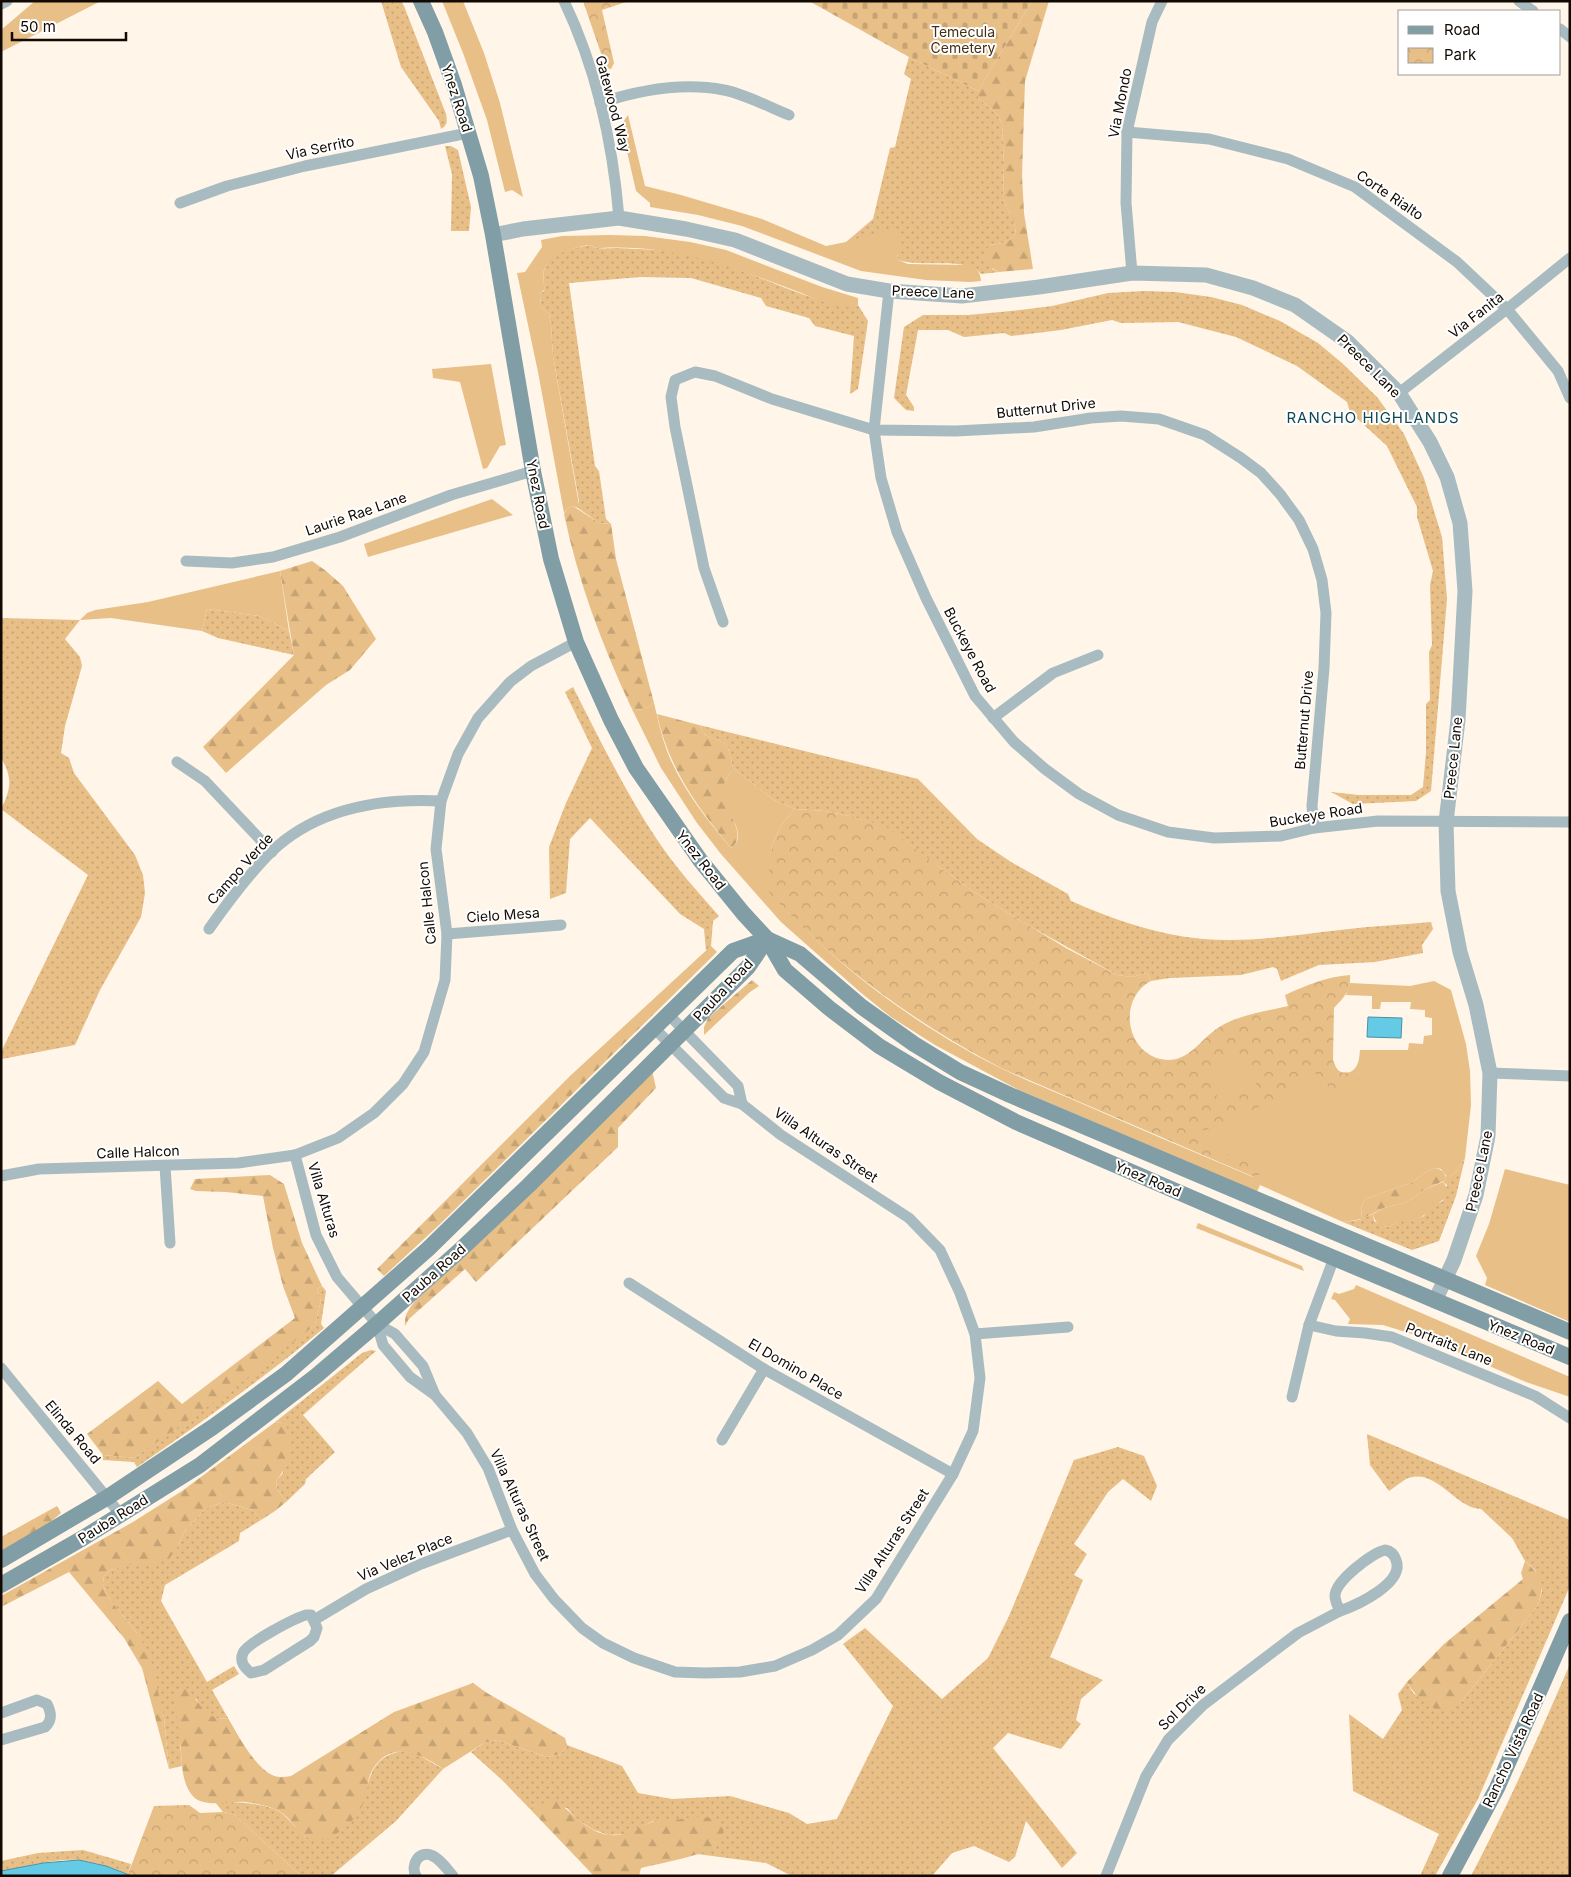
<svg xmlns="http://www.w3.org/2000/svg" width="1571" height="1877" font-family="Inter,sans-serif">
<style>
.grass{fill:url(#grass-dots)}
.forest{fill:url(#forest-firs)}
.cemetery{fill:url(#cemetery-stones)}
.park{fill:url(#park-crowns)}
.garden{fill:#e8bf87}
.water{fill:#65cae5;stroke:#4c90a1}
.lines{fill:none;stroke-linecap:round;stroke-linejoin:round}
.minor{stroke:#a8bbc0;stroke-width:11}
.tertiary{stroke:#a8bbc0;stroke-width:15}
.secondary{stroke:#819da5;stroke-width:16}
.labels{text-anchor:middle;stroke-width:4;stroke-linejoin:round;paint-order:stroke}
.park-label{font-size:14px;fill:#443012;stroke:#fff}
.street-label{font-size:14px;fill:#120a02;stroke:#fff}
.neighbourhood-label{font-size:15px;letter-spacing:1px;fill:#0f4855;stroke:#fff}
</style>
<defs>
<pattern id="grass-dots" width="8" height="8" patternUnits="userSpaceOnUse" patternTransform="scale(1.25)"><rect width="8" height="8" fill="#e8bf87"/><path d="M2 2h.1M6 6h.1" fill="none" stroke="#c6a373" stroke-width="1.8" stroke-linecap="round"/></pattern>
<pattern id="forest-firs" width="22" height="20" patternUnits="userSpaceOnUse" patternTransform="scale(1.25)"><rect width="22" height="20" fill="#e8bf87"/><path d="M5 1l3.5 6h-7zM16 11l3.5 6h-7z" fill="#c6a373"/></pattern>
<pattern id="cemetery-stones" width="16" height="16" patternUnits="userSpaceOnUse" patternTransform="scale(1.25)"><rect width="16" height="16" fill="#e8bf87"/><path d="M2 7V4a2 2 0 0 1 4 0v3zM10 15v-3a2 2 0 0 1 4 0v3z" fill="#c6a373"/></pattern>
<pattern id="park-crowns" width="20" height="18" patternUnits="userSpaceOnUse" patternTransform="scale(1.25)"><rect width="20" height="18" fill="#e8bf87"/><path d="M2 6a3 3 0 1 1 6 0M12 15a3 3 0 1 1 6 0" fill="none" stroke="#c6a373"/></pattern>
</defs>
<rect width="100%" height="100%" fill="#fff5e9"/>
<g class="grass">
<path d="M381 1H401L404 6 446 114C447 121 448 125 441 129L439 121 401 67Z"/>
<path d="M909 57 978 91V98L998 115 1002 124 1004 164 1003 199 1014 222 1016 233C1009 243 1000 244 989 245L992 269 999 272 981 274C968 256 920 268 898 260L897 253 846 242 873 219 890 148 895 147 911 79 904 74Z"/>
<polygon points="445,146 451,146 458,150 471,207 469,231 451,231 452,174"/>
<path d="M590 245C597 250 607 248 615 248 637 249 659 249 680 253 696 255 713 261 728 266 754 273 837 314 858 305L868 321 858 389 850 394 854 336 815 326 809 318 766 306 761 298 691 278 641 277 569 283 595 466 599 471 606 519 611 524 599 523 578 508 579 501 553 356 551 325 549 314 541 307 540 294 544 291C545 284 542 278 544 271 545 267 548 260 551 257 557 252 581 246 590 245Z"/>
<polygon points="1144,291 1175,292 1211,297 1242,305 1280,321 1318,343 1342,363 1377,397 1404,434 1424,478 1442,537 1447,599 1431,791 1416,801 1353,804 1331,792 1359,795 1411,795 1423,787 1426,752 1426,704 1430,700 1429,652 1432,645 1430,585 1433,571 1417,517 1417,507 1387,446 1350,412 1347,402 1297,366 1236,337 1178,322 1121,323 1112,320 1061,330 1011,336 1004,333 964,337 948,330 918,330 906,395 914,407 914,411 906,410 894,398 904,327 923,315 968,315 1011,311 1052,306 1108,293"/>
<polygon points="207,609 259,616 289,631 294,655 218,638 202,631"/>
<path d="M1 618 80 620 65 639 80 657 82 666 65 726 61 753 69 758 74 773 135 855 143 875 145 893 141 917 100 990 75 1045 2 1059V1050L88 875 1 809C11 789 13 778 1 758Z"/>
<path d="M573 687C600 740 625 792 658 841 676 868 698 892 719 916L713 921 711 946 706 951 704 929 680 914 590 818 570 839 566 893 550 899 549 847 566 803 592 748 565 692Z"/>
<path d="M699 725 918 779 977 839 1011 862 1068 894 1071 901C1112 919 1158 935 1203 939 1249 943 1294 935 1340 930 1370 926 1401 925 1431 922L1433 929 1422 945 1423 953 1375 962 1319 965 1283 980 1281 981 1277 969 1273 967 1241 975 1170 978 1151 981 1147 973 1132 977 1117 975 1028 925 980 896 942 869 885 827 850 816 824 811 795 809 774 800 733 768 728 748 725 743 705 735Z"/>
<polygon points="1465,1158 1456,1196 1439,1241 1412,1250 1343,1222 1359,1220 1373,1214 1374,1221 1386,1227 1390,1227 1397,1221 1411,1221 1424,1216 1433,1202 1439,1203 1443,1201 1447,1185 1443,1182 1456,1172"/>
<path d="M322 1286 326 1291 321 1324 324 1328C264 1378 201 1423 137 1467L134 1462 103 1460 101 1457 103 1455 134 1458 315 1325 321 1301 317 1289Z"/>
<polygon points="371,1350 376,1351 303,1415 335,1452 306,1479 305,1484 286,1502 277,1489 276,1481 283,1473 284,1422 274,1423 362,1353"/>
<path d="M1367 1434 1570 1520V1586L1478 1799 1435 1876H1420L1439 1834 1353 1791 1349 1714 1383 1739 1402 1710 1398 1694 1407 1682 1413 1693 1440 1710 1451 1708 1462 1701 1538 1605 1542 1591 1535 1570 1525 1561 1512 1538 1481 1509C1455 1508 1437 1468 1408 1478 1402 1481 1395 1487 1389 1491L1370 1465Z"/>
<polygon points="1118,1447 1144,1456 1157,1486 1151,1501 1123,1479 1108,1492 1074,1544 1087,1554 1074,1575 1083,1580 1050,1657 1103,1680 1081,1699 1076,1720 1081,1724 1061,1749 1008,1733 993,1748 1077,1853 1062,1868 1026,1821 1015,1857 1009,1862 974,1846 952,1853 932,1876 792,1876 766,1863 697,1854 716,1846 674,1820 653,1821 627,1834 608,1835 592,1829 577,1819 567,1808 534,1805 530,1809 502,1780 471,1752 484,1743 497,1740 547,1757 561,1754 567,1745 622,1766 638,1793 672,1799 730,1796 789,1813 807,1824 837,1819 893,1706 843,1644 865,1628 942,1699 988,1658 1009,1616 1074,1460"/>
<path d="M224 1502 252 1510 261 1520 240 1533 239 1541 165 1585 161 1601 207 1682 234 1666 239 1674 212 1690 228 1718C211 1721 203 1712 196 1698L180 1742 182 1766 169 1769 164 1718 139 1636 106 1594 103 1584 104 1576 111 1570 179 1545 184 1532 206 1508Z"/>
<path d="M1570 1664V1876H1471C1507 1807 1539 1736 1570 1664Z"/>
<path d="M404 1751 417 1754 443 1769 396 1821 331 1876H301L234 1814 223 1812 215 1802C234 1802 269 1802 284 1815 291 1822 298 1830 306 1837L367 1787C373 1765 381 1754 404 1751Z"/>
<path d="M83 1850 131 1864 128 1874C113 1868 96 1862 79 1860 56 1858 24 1867 1 1871V1861L38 1853Z"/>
</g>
<g class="forest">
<path d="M1032 1H1049L1025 81 1022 175 1024 213 1033 269 999 272 986 265C984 256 985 253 989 245 1000 244 1009 243 1016 233L1014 222 1003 199 1004 164 1002 124 998 115 978 98V91Z"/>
<path d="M573 506 599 523 611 524 616 559 654 703C647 708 639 713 631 707 602 645 578 581 564 514L567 509Z"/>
<polygon points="312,561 326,571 343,586 376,639 350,670 326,685 226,773 203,747 294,655 280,571"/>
<path d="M657 714 699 725 705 735 725 743 728 748 733 768C730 774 725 780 724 786 719 806 751 834 731 848 697 807 668 767 657 714Z"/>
<polygon points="711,946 717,952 437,1227 384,1276 377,1269 570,1076"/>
<polygon points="752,980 759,986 750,992 704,1035 704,1027 708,1018"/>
<path d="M652 1070 656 1088 618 1128V1147L476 1282 465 1269 409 1319 405 1326C404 1315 409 1309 415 1301Z"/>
<path d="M1435 1168C1442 1170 1446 1172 1446 1180L1424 1190 1407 1202 1384 1208 1362 1219 1361 1207 1365 1199 1411 1183 1429 1170Z"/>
<polygon points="270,1175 284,1184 302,1243 322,1286 317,1289 321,1301 315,1325 233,1389 134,1458 103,1455 87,1434 158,1381 182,1404 295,1318 283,1286 273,1248 263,1196 226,1192 196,1191 190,1189 195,1179"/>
<path d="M284 1422C296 1445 291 1462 276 1481L277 1489 286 1502 275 1511 261 1520 252 1510 224 1502 206 1508 184 1532 179 1545 169 1559 155 1565H126L111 1570 104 1576 103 1584 106 1594 139 1636 150 1656 164 1718 169 1769 142 1668 124 1638 69 1572 1 1607V1596L133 1522 182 1491 274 1423Z"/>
<polygon points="57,1506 61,1513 41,1530 1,1554 1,1537"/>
<path d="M1525 1561C1542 1577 1545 1582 1538 1605L1462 1701C1456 1706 1449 1711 1440 1710 1427 1708 1413 1693 1407 1682L1444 1644 1523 1579 1521 1573Z"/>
<path d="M473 1683 487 1693 565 1738 567 1745 561 1754 547 1757 497 1740 484 1743 443 1769C418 1751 386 1739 370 1775 367 1783 368 1793 364 1801 358 1818 339 1837 321 1840 302 1843 294 1821 282 1813 273 1807 256 1803 245 1802 231 1801 214 1806 200 1801 194 1799 190 1793 187 1787 181 1773 182 1757 180 1742 178 1726 175 1710 175 1693L187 1688C200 1702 206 1722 228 1718 238 1735 254 1766 272 1775 278 1778 285 1777 291 1776L394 1712Z"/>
<path d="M556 1801C573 1813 588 1833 610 1835 627 1837 637 1827 652 1822 659 1819 668 1820 675 1820 686 1818 720 1812 723 1828 725 1834 720 1841 717 1845 708 1855 656 1864 641 1868L639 1876H594L530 1809 534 1805Z"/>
</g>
<polygon class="cemetery" points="809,1 1032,1 978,91 909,57"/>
<g class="park">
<polygon points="583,1 629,1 602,10 614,63 611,69 606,68"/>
<path d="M795 809 824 811 850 816 885 826 942 869 980 896 1066 948 1117 975 1132 977 1147 973 1151 981C1116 999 1126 1058 1168 1060 1189 1060 1200 1041 1215 1030 1235 1015 1264 1012 1288 1006L1285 995C1307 985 1326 977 1350 975 1351 992 1344 997 1334 1008L1333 1060C1339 1078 1344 1071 1358 1072L1363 1077 1261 1180 1003 1069C915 1023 833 964 766 890L772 845 782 824Z"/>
<polygon points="189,1805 200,1813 223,1812 234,1814 301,1876 132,1876 128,1874 154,1806"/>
</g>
<g class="garden">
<polygon points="35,1 101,1 1,52 1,30"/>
<polygon points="442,1 463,1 465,6 484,53 500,103 523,197 512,190 505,192 487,120 463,53"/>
<path d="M628 115 645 186 681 195 762 219 826 246 846 242 881 232 893 231 902 241 897 253 898 260 908 264 968 265C977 269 980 271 981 281L970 282 926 280 861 271 742 226 698 215 650 207V203L636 191 621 125Z"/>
<path d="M610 235 645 236 690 242 726 250 822 287 858 298V305C841 313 812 297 796 291 731 266 671 244 600 248 595 248 594 247 590 245 584 244 555 254 551 258 549 260 546 265 545 268 541 275 545 283 544 290L540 294 541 307 549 314 551 325 553 356 579 505 578 508 573 506 567 509 564 513 538 372 517 273 525 272 542 247 541 240 562 236Z"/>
<polygon points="491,364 506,445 500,446 487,468 483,469 460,382 433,378 432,369"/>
<polygon points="492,499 513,515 368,557 364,544"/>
<polygon points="280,571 289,631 259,616 207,609 202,631 111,618 80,620 87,613 95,610 148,602"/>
<path d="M654 703C658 719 661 735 667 751 681 787 706 819 731 848 751 835 723 810 722 794 722 784 729 776 733 768L774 800 795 809 782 824 772 845 767 890C822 952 891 1007 963 1048 997 1068 1033 1083 1069 1098 1130 1125 1192 1151 1253 1177L1259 1175 1261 1170 1260 1165 1254 1160 1234 1157 1201 1143 1197 1137 1199 1131 1210 1129 1286 1095 1289 1085 1314 1073 1324 1078 1331 1093 1362 1077 1358 1072 1346 1074C1358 1070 1359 1062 1360 1050H1408L1409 1043 1423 1044 1424 1036 1432 1035V1018L1425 1017V1010L1410 1009 1411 1002H1381L1380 1009H1372V996L1346 995 1350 983 1410 986 1434 981 1451 990 1466 1044 1470 1071 1471 1105 1465 1158 1456 1172 1446 1180V1175L1441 1169 1435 1168 1429 1170 1411 1183 1365 1199 1361 1207 1362 1219 1343 1222 1260 1185 1257 1192 1017 1089 935 1045 891 1017 860 992 781 922 721 854 697 823 661 768 631 707C639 713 647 708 654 703Z"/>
<polygon points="1240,1053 1257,1086 1221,1104 1205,1070"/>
<polygon points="1505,1169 1570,1185 1570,1322 1485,1285 1487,1278 1476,1256 1489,1224"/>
<path d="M1443 1182 1448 1189 1445 1198 1439 1203H1433C1426 1218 1413 1224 1397 1221L1390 1227C1381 1227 1375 1224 1373 1214L1384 1208 1407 1202 1424 1190Z"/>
<polygon points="1198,1223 1302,1266 1304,1271 1196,1228"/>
<polygon points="1356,1285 1570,1377 1570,1397 1526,1382 1425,1338 1383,1325 1348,1324 1350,1319 1335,1300 1331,1299 1334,1292 1339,1294 1354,1289"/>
</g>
<g class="water">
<polygon points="1368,1017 1402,1018 1401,1038 1367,1037"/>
<polygon points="79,1860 106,1866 132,1876 1,1876 1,1871 43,1863"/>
</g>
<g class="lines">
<g class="minor">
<path d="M564 1C596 68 613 145 619 218"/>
<polyline points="1519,1 1533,11"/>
<polyline points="1,4 7,1"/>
<polyline points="1560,29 1570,37"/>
<path d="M600 103C639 90 683 82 724 90 745 94 769 107 789 115"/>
<polyline points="1127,132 1209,139 1288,159 1355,187 1457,262 1507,309 1558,371 1570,398"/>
<polyline points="180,203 227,186 305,166 468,133"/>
<polyline points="1132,273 1126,203 1127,132 1152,22 1162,1"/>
<polyline points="889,291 874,430 881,478 897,532 926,598 975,696 1014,742 1045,769 1079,794 1118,815 1168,832 1214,838 1281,836 1314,828 1378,821 1570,822"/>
<polyline points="1399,393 1507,309 1570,258"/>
<polyline points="186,561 232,563 273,557 340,537 451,495 533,471"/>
<polyline points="723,622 704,568 675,427 671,397 675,380 695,372 715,376 772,399 874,430 956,431 1034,427 1091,418 1121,416 1159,419 1205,435 1241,458 1261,473 1280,494 1299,520 1313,549 1322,580 1326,613 1324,668 1312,806 1314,828"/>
<polyline points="993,718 1053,673 1098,655"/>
<polyline points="177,762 205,781 272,852"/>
<path d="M209 929C228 902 248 875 271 852 317 808 380 798 441 801"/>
<polyline points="447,934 561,925"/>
<polyline points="668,1014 738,1086 742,1104"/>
<polyline points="1490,1073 1570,1076"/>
<polyline points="295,1155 316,1235 337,1277 377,1324 395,1334 423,1366 435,1395"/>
<polyline points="165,1166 170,1243"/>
<polyline points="1,1176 39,1169 238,1163 295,1155 338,1138 374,1113 403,1084 424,1052 445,980 447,934 436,849 441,801 458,754 478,718 510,682 531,666 576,642"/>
<polyline points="629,1283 764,1369 953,1474"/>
<polyline points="377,1324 383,1345 410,1377 435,1395 467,1433 488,1468 512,1530 535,1574 554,1599 582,1628 603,1643 634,1658 675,1672 705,1673 740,1672 775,1666 812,1650 838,1635 876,1599 953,1474 973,1431 980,1378 975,1334 960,1293 940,1250 909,1218 781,1135 742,1104 724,1098 654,1028"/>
<polyline points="1309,1325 1336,1331 1365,1333 1392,1337 1535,1396 1570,1418"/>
<polyline points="975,1334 1068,1327"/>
<polyline points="1,1368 121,1515"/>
<polyline points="1292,1397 1309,1325 1334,1258"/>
<polyline points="722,1440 764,1369"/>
<path d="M1385 1550C1391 1551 1394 1554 1396 1560 1405 1583 1357 1605 1340 1611 1338 1607 1335 1601 1335 1596 1335 1581 1372 1553 1385 1550Z"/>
<path d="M306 1615H311L317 1628 314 1637 310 1641 264 1670 251 1673C245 1668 239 1662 243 1653 247 1643 295 1618 306 1615Z"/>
<polyline points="314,1620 366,1589 421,1564 512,1530"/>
<path d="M1 1713 37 1700 47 1704C51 1712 53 1720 45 1727L1 1740"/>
<path d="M416 1876C410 1865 419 1849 433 1856 441 1860 447 1869 453 1876"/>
<polyline points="1106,1876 1146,1776 1168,1740 1203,1705 1298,1633 1340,1611"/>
</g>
<polyline class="tertiary" points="493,235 523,229 619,218 686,229 735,240 847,284 889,291 962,296 1039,287 1132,273 1206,275 1253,288 1295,305 1348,342 1399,393 1430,442 1447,477 1460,523 1465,591 1458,720 1446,822 1448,891 1460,952 1476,1005 1490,1073 1488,1136 1476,1195 1454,1260 1435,1301"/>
<g class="secondary">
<polyline points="421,1 435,32 454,85 481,176 493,235 533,471 551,559 576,642 611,720 636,768 700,860 743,913 767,939 785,970 829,1008 879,1046 939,1082 1016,1122 1222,1211 1570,1357"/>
<polyline points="767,939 800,954 862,1007 914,1044 960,1072 1010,1095 1570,1332"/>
<polyline points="1,1560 108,1497 213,1427 286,1374 428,1249 733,951 767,939"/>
<polyline points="1,1585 83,1538 200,1465 316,1376 377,1324 458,1252 528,1186 748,967 767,939"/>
<polyline points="1450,1876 1497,1788 1570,1621"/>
</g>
</g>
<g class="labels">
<g class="park-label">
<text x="963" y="37">Temecula<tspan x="963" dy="16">Cemetery</tspan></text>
</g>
<g class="street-label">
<text transform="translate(457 98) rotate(72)" y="5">Ynez Road</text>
<text transform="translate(1120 103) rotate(-79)" y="5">Via Mondo</text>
<text transform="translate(613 104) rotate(75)" y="5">Gatewood Way</text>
<text transform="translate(320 148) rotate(-12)" y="5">Via Serrito</text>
<text transform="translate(1390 195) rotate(34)" y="5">Corte Rialto</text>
<text transform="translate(933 292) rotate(2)" y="5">Preece Lane</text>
<text transform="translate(1476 315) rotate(-38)" y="5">Via Fanita</text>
<text transform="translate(1369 366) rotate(45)" y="5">Preece Lane</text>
<text transform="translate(1046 408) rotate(-6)" y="5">Butternut Drive</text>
<text transform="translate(538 494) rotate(79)" y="5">Ynez Road</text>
<text transform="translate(356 514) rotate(-19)" y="5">Laurie Rae Lane</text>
<text transform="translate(970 650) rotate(62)" y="5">Buckeye Road</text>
<text transform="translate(1304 720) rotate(-85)" y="5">Butternut Drive</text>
<text transform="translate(1453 758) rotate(-84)" y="5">Preece Lane</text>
<text transform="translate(1316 815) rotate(-9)" y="5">Buckeye Road</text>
<text transform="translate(701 860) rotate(52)" y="5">Ynez Road</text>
<text transform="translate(240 869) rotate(-48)" y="5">Campo Verde</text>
<text transform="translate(427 903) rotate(-96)" y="5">Calle Halcon</text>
<text transform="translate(503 915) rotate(-4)" y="5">Cielo Mesa</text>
<text transform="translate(723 990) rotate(-47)" y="5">Pauba Road</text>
<text transform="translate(826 1145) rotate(34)" y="5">Villa Alturas Street</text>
<text transform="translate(138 1152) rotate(-2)" y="5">Calle Halcon</text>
<text transform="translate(1479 1171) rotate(-78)" y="5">Preece Lane</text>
<text transform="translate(1148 1179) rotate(23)" y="5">Ynez Road</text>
<text transform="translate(324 1200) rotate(73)" y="5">Villa Alturas</text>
<text transform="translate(434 1273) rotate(-42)" y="5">Pauba Road</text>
<text transform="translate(1521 1337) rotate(22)" y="5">Ynez Road</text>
<text transform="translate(1449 1344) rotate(22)" y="5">Portraits Lane</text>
<text transform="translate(796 1369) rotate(30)" y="5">El Domino Place</text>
<text transform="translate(73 1432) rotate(50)" y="5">Elinda Road</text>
<text transform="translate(520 1505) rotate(65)" y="5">Villa Alturas Street</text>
<text transform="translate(113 1519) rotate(-32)" y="5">Pauba Road</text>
<text transform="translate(892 1541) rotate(-57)" y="5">Villa Alturas Street</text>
<text transform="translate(405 1557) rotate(-23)" y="5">Via Velez Place</text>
<text transform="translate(1182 1707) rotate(-44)" y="5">Sol Drive</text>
<text transform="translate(1513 1750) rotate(-65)" y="5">Rancho Vista Road</text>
</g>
<g class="neighbourhood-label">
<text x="1373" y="423">RANCHO HIGHLANDS</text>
</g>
</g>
<rect width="1571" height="1877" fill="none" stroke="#120a02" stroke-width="5"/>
<rect x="1398" y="10" width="162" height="65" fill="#ffffff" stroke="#a09d9a"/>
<rect x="1408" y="26" width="25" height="8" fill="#819da5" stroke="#a09d9a"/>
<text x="1444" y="35" font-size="15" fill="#120a02">Road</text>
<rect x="1408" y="48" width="25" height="15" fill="url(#park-crowns)" stroke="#a09d9a"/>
<text x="1444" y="60" font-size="15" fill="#120a02">Park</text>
<path d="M12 32v8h114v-8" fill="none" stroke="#120a02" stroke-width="2.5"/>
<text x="20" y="32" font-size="15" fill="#120a02" stroke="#ffffff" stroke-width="4" paint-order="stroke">50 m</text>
</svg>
